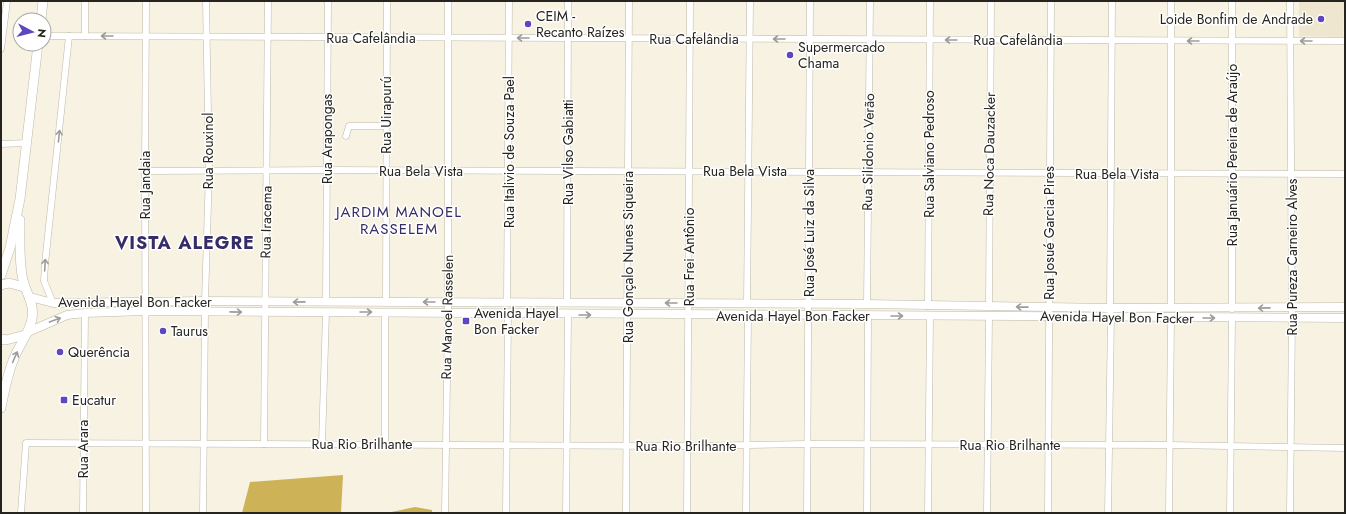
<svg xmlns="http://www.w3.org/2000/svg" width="1346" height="514" font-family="Jost,sans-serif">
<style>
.built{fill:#eee6ce}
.forest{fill:#cdb257}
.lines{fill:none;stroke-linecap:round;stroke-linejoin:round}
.minor-casing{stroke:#bdb8a9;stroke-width:7}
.major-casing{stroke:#bdb8a9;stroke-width:9}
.highway-casing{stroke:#bdb8a9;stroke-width:10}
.minor{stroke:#fff;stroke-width:6}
.major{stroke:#fff;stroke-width:8}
.highway{stroke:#fff;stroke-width:9}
.oneway{stroke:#9d9c9a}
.poi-dot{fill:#5d46be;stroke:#fff;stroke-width:1.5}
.labels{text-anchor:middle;stroke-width:3;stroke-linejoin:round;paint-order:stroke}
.poi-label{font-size:14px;fill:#26241e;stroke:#fff;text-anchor:start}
.street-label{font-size:14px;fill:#26241e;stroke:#fff}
.neighbourhood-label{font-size:15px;letter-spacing:1px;fill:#362d68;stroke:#fff}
.district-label{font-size:18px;font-weight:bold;letter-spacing:1px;fill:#362d68;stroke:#fff}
</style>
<rect width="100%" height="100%" fill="#f7f2e1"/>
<polygon class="built" points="1299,1 1344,1 1343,37 1299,36"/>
<g class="forest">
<polygon points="343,475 341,513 242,513 250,482"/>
<polygon points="415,507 432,510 432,513 387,513"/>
</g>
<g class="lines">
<defs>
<g id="minor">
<polyline points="1171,1 1171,308"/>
<polyline points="44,36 1345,41"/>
<polyline points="85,36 85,1"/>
<polyline points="1,49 7,1"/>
<polyline points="346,136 349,126 386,126"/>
<polyline points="1,144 27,143"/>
<polyline points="145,171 327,170 1345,174"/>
<polyline points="205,301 209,171 206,1"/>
<polyline points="326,301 328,1"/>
<polyline points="386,302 387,1"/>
<polyline points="507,302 509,1"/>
<polyline points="567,302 568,1"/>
<polyline points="53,303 44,281 45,264 69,36"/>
<polyline points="747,303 750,1"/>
<polyline points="867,304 870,1"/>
<polyline points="928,306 930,1"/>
<polyline points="989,306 991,1"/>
<polyline points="1232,309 1232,1"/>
<polyline points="264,444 268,1"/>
<polyline points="322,444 326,312"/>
<polyline points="385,444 385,312"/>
<polyline points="21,513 26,443 687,446 807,444 1169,445 1345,448"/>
<polyline points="83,513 85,313"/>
<polyline points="146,513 145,171 146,1"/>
<polyline points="203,513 205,311"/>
<polyline points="445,513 448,314 448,1"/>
<polyline points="506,513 508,315"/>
<polyline points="566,513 568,315"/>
<polyline points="626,513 629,1"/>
<polyline points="687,513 690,1"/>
<polyline points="746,513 748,315"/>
<polyline points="807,513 810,1"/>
<polyline points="867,513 868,316"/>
<polyline points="928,513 930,316"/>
<polyline points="987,513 989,316"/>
<polyline points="1048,513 1051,1"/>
<polyline points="1108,513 1111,317 1110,308 1112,1"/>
<polyline points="1169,513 1171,318"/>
<polyline points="1230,513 1232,318"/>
<polyline points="1290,513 1292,318 1290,1"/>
</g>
<g id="major">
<polyline points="30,297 53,303 205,301 867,304 1110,308 1345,307"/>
<polyline points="28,332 67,315 85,313 146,311 1345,318"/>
</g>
<g id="highway">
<polyline points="41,20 43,1"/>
<polyline points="1,275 10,248 20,199 38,44"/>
<polyline points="1,285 9,283 24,287"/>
<polyline points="1,339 6,340 25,335"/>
<path d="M1 408C4 392 7 376 13 361 18 346 29 334 32 319 35 302 24 291 22 275 19 257 20 239 20 220"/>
</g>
</defs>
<use href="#minor" class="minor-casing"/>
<use href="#major" class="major-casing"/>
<use href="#highway" class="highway-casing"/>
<use href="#minor" class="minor"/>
<use href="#major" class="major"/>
<use href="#highway" class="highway"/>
</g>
<defs><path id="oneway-shaft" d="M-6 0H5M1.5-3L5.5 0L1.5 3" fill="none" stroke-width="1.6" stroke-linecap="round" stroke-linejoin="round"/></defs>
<g class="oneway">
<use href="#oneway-shaft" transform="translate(107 36) rotate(-180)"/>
<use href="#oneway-shaft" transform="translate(523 38) rotate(-180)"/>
<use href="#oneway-shaft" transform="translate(779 39) rotate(-180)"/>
<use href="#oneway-shaft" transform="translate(951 40) rotate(-180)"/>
<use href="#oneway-shaft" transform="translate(1193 41) rotate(-180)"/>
<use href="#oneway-shaft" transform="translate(1306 41) rotate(-180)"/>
<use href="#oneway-shaft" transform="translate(59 136) rotate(-84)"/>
<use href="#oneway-shaft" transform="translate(45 265) rotate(-87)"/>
<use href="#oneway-shaft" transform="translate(299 302) rotate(179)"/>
<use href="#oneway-shaft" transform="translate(429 302) rotate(-180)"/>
<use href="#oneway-shaft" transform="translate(671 303) rotate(-180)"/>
<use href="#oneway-shaft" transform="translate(1022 307) rotate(-179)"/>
<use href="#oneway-shaft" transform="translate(1264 308) rotate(179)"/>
<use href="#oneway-shaft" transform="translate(236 312) rotate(1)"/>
<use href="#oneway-shaft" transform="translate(366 312)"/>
<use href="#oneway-shaft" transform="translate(585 315)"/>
<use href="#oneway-shaft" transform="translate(897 316)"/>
<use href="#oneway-shaft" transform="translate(1209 318)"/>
<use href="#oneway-shaft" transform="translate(55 320) rotate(-20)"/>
<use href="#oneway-shaft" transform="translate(15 357) rotate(-66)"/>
</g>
<g class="poi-dot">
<circle cx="1321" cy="19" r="4"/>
<circle cx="528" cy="24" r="4"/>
<circle cx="790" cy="55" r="4"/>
<rect x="462" y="317" width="8" height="8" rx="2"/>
<circle cx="163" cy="331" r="4"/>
<circle cx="60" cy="352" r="4"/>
<rect x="60" y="396" width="8" height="8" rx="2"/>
</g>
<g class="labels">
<g class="poi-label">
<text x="536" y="21">CEIM -<tspan x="536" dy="16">Recanto Raízes</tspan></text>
<text x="1313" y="24" text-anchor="end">Loide Bonfim de Andrade</text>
<text x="798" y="52">Supermercado<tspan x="798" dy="16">Chama</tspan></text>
<text x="474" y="318">Avenida Hayel<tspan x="474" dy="16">Bon Facker</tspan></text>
<text x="171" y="336">Taurus</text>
<text x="68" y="357">Querência</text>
<text x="72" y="405">Eucatur</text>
</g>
<g class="street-label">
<text x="371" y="43">Rua Cafelândia</text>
<text x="694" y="44">Rua Cafelândia</text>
<text x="1018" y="45">Rua Cafelândia</text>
<text transform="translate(386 115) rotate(-90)" y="5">Rua Uirapurú</text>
<text transform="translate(327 139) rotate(-90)" y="5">Rua Arapongas</text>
<text transform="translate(208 151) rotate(-90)" y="5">Rua Rouxinol</text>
<text transform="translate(509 152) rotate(-90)" y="5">Rua Italivio de Souza Pael</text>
<text transform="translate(568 152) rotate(-90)" y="5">Rua Vilso Gabiatti</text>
<text transform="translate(868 152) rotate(-89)" y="5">Rua Silidonio Verão</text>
<text transform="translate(929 154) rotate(-90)" y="5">Rua Salviano Pedroso</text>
<text transform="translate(989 154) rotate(-89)" y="5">Rua Noca Dauzacker</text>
<text transform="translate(1232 155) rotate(-90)" y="5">Rua Januário Pereira de Araújo</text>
<text x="421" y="176">Rua Bela Vista</text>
<text x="745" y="176">Rua Bela Vista</text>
<text x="1117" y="179">Rua Bela Vista</text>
<text transform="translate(145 185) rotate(-90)" y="5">Rua Jandaia</text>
<text transform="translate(266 222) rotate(-89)" y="5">Rua Iracema</text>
<text transform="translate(809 233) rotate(-90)" y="5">Rua José Luiz da Silva</text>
<text transform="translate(1049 233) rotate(-90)" y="5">Rua Josué Garcia Pires</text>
<text transform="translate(628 257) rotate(-90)" y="5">Rua Gonçalo Nunes Siqueira</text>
<text transform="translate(689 257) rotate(-90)" y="5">Rua Frei Antônio</text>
<text transform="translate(1292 257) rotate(-90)" y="5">Rua Pureza Carneiro Alves</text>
<text x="135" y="307">Avenida Hayel Bon Facker</text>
<text x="793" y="321">Avenida Hayel Bon Facker</text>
<text transform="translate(447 317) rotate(-89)" y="5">Rua Manoel Rasselen</text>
<text transform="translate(1117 317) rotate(1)" y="5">Avenida Hayel Bon Facker</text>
<text x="362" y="449">Rua Rio Brilhante</text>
<text x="1010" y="450">Rua Rio Brilhante</text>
<text x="686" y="451">Rua Rio Brilhante</text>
<text transform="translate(83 449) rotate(-90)" y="5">Rua Arara</text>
</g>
<g class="neighbourhood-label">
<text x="399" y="217">JARDIM MANOEL<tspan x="399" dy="17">RASSELEM</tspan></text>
</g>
<g class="district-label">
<text x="185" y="249">VISTA ALEGRE</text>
</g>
</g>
<rect width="1346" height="514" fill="none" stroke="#26241e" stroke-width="4"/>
<g transform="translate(32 32) rotate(97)"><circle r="19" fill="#ffffff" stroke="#a8a7a5"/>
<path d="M0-3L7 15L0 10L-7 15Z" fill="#5d46be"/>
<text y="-6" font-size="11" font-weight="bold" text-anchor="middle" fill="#26241e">N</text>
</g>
</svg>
